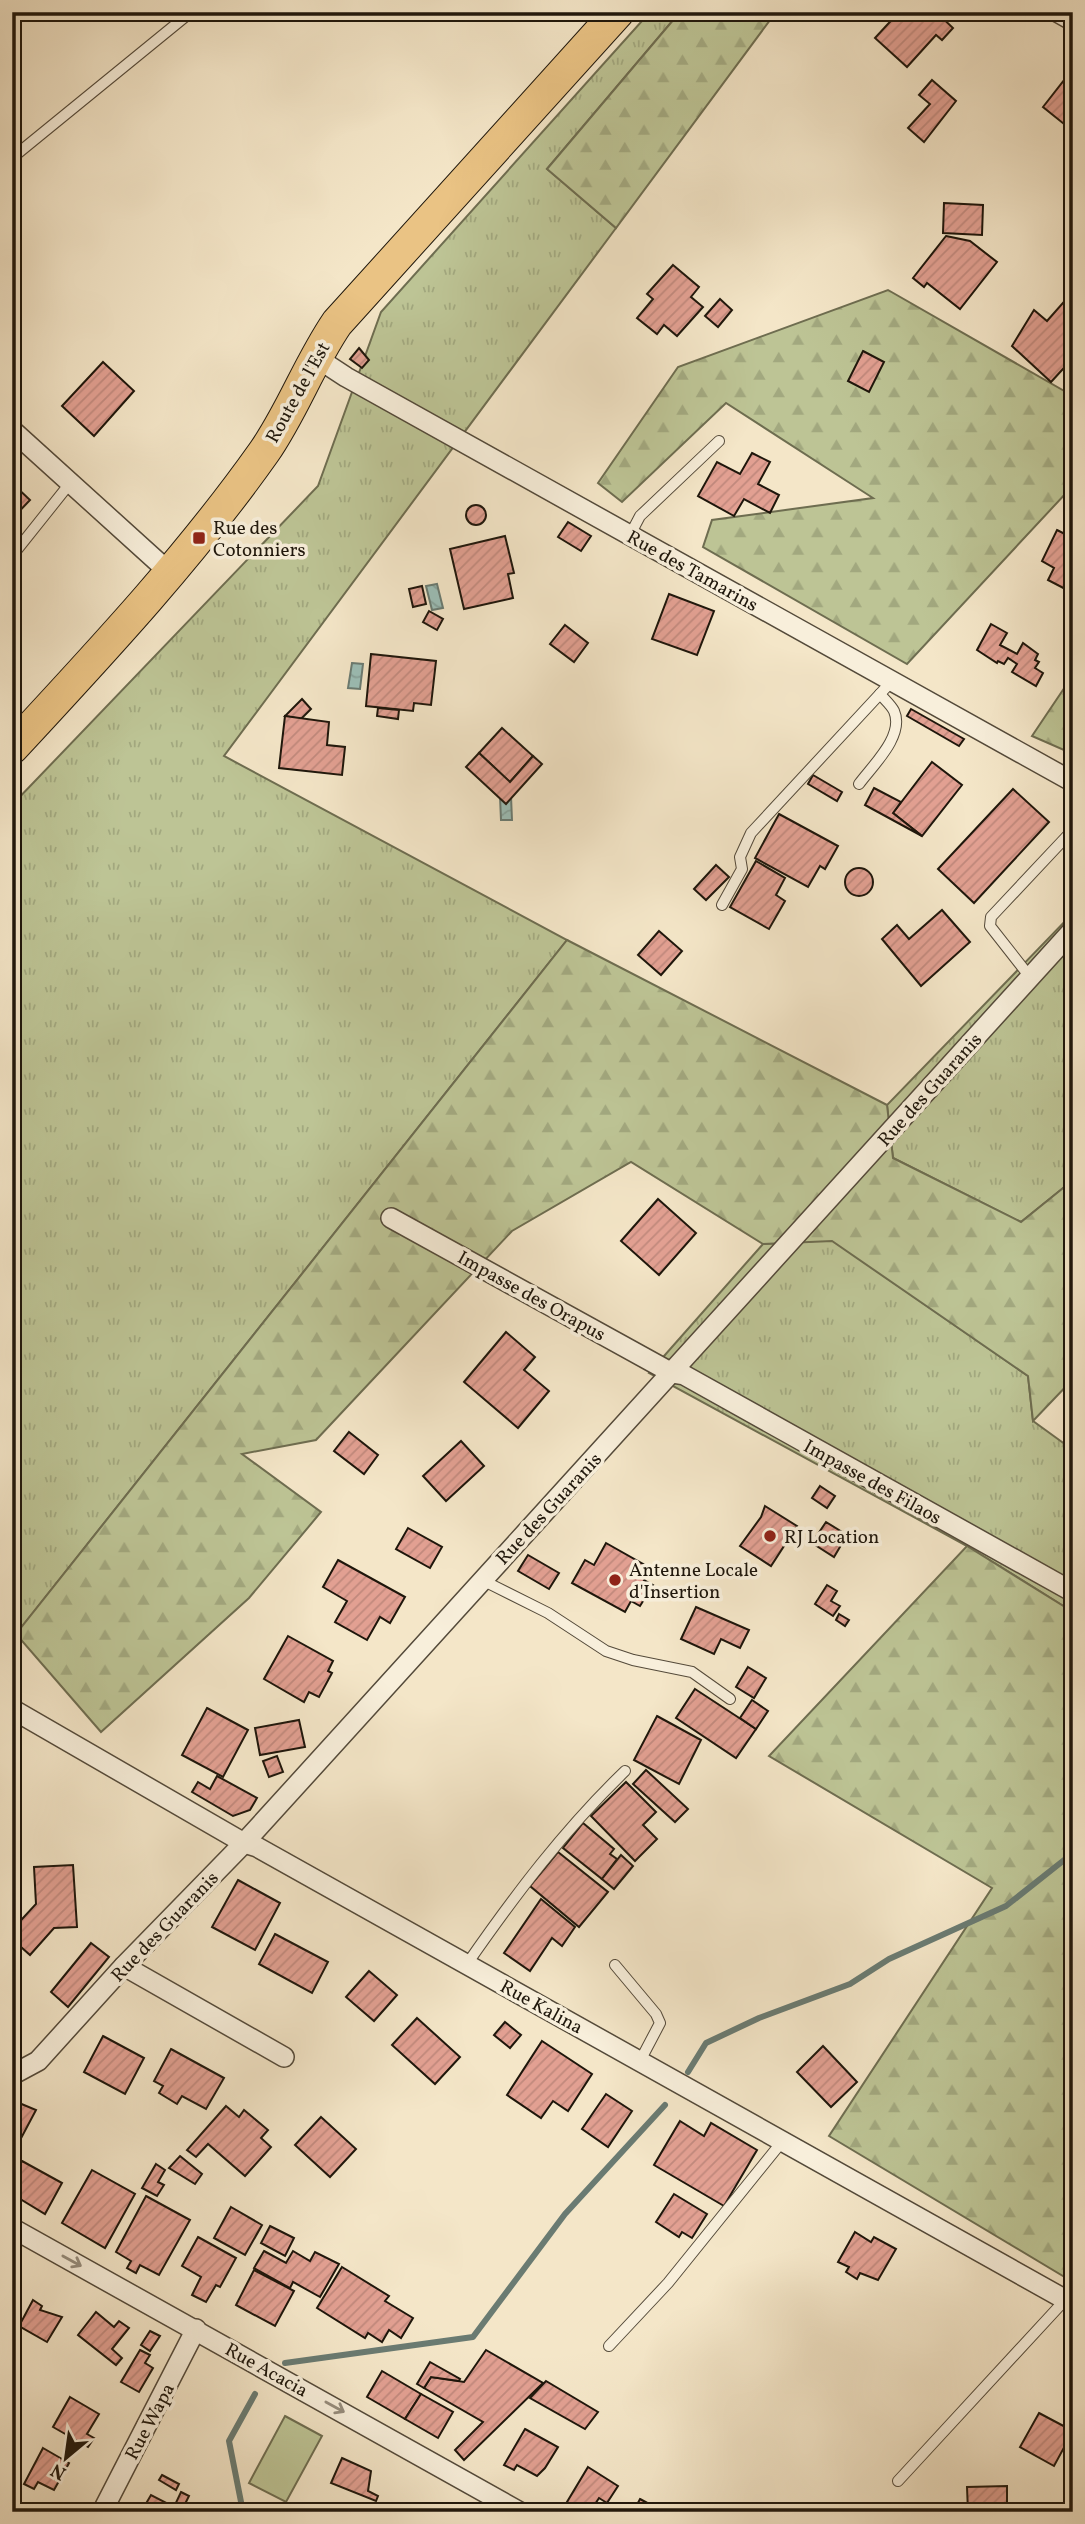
<svg xmlns="http://www.w3.org/2000/svg" width="1085" height="2524" font-family="Vollkorn,serif">
<style>
.grass{fill:url(#grass-tufts);stroke:#6e6d50;stroke-width:2}
.forest{fill:url(#forest-firs);stroke:#6e6d50;stroke-width:2}
.pitch{fill:#bdc495;stroke:#6e6d50;stroke-width:2}
.water{fill:url(#water-waves);stroke:#6a7b72;stroke-width:2}
.lines{fill:none;stroke-linecap:round;stroke-linejoin:round}
.stream{stroke:#6a7b72;stroke-width:6}
.building{fill:url(#building-hatch);stroke:#1e160b;stroke-width:2}
.lane-casing{stroke:#544a3a;stroke-width:12}
.street-casing{stroke:#544a3a;stroke-width:22}
.primary-casing{stroke:#1e160b;stroke-width:34}
.lane{stroke:#f8efdb;stroke-width:10}
.street{stroke:#f8efdb;stroke-width:19}
.primary{stroke:#eac384;stroke-width:32}
.oneway{stroke:#968d7d}
.poi-dot{fill:#8f2418;stroke:#f8efdb;stroke-width:2.5}
.labels{text-anchor:middle;stroke-width:7;stroke-linejoin:round;paint-order:stroke}
.street-label{font-size:19px;fill:#1e160b;stroke:#f8efdb}
.poi-label{font-size:19px;fill:#1e160b;stroke:#f8efdb;text-anchor:start}
</style>
<defs>
<pattern id="grass-tufts" width="24" height="20" patternUnits="userSpaceOnUse" patternTransform="scale(1.75)"><rect width="24" height="20" fill="#bdc495"/><path d="M3 7l-1-3M5 7V3M7 7l1-3M15 17l-1-3M17 17v-4M19 17l1-3" fill="none" stroke="#a2a87f"/></pattern>
<pattern id="forest-firs" width="22" height="20" patternUnits="userSpaceOnUse" patternTransform="scale(1.75)"><rect width="22" height="20" fill="#bdc495"/><path d="M5 1l3.5 6h-7zM16 11l3.5 6h-7z" fill="#a2a87f"/></pattern>
<pattern id="water-waves" width="16" height="10" patternUnits="userSpaceOnUse" patternTransform="scale(1.75)"><rect width="16" height="10" fill="#9cbfb7"/><path d="M0 5q4-4 8 0t8 0" fill="none" stroke="#86a39c"/></pattern>
<pattern id="building-hatch" width="6" height="6" patternUnits="userSpaceOnUse" patternTransform="scale(1.75)"><rect width="6" height="6" fill="#e2a092"/><path d="M-1 1l2-2M0 6l6-6M5 7l2-2" fill="none" stroke="#c1897d"/></pattern>
</defs>
<rect width="100%" height="100%" fill="#f4e6c8"/>
<filter id="stains"><feTurbulence type="fractalNoise" baseFrequency=".00286" numOctaves="4"/><feColorMatrix values="0 0 0 0 .2 0 0 0 0 .09 0 0 0 0 .02 0 0 0 .5 -.17"/></filter>
<radialGradient id="worn" r=".72"><stop offset=".6" stop-color="#630" stop-opacity="0"/><stop offset="1" stop-color="#630" stop-opacity=".3"/></radialGradient>
<g class="grass">
<polygon points="650,12 680,12 547,169 616,228 224,756 567,940 16,1634 12,1630 12,805 318,486 381,312"/>
<polygon points="1073,913 1073,1180 1021,1222 893,1158 887,1105"/>
<polygon points="832,1240 1028,1376 1033,1421 1073,1450 1073,1612 967,1546 649,1373 763,1244"/>
</g>
<g class="forest">
<polygon points="680,12 776,12 616,228 547,169"/>
<polygon points="888,290 1073,396 1073,495 1067,492 907,664 703,547 712,520 873,498 726,403 622,502 598,483 678,367"/>
<polygon points="1073,675 1073,754 1032,736"/>
<polygon points="567,940 887,1105 893,1158 1021,1222 1073,1180 1073,1379 1033,1421 1028,1376 832,1241 763,1244 631,1162 512,1231 316,1440 242,1454 321,1512 249,1598 101,1732 16,1634"/>
<polygon points="967,1546 1073,1612 1073,2282 829,2136 992,1888 769,1756"/>
</g>
<polygon class="pitch" points="285,2416 322,2436 286,2502 249,2483"/>
<g class="water">
<polygon points="437,584 443,608 432,610 426,586"/>
<polygon points="352,663 363,664 360,689 348,688"/>
<polygon points="511,796 512,820 501,820 500,797"/>
</g>
<g class="lines">
<g class="stream">
<polyline points="688,2072 706,2043 759,2018 850,1984 889,1959 1006,1906 1073,1853"/>
<polyline points="285,2363 473,2337 565,2214 665,2105"/>
<polyline points="243,2512 229,2441 255,2394"/>
</g>
</g>
<g class="building">
<polygon points="899,12 936,12 953,28 942,40 936,35 907,67 875,38"/>
<polygon points="1065,79 1073,85 1073,114 1064,124 1043,107"/>
<polygon points="932,80 956,101 924,142 908,128 930,104 919,95"/>
<polygon points="944,203 983,205 982,235 943,233"/>
<polygon points="946,236 970,241 997,262 960,309 927,283 924,287 913,278"/>
<polygon points="673,265 699,287 691,297 703,307 677,336 664,325 657,334 637,318 653,299 647,294"/>
<polygon points="1069,296 1073,299 1073,358 1051,382 1012,346 1034,310 1047,321"/>
<polygon points="720,299 732,310 718,327 705,316"/>
<polygon points="359,348 369,360 362,368 350,359"/>
<polygon points="863,351 884,362 869,392 848,381"/>
<polygon points="103,362 134,391 94,436 62,406"/>
<polygon points="752,453 770,462 758,484 779,495 770,513 744,499 734,516 698,496 717,462 740,474"/>
<polygon points="12,483 30,500 12,519"/>
<circle cx="476" cy="515" r="10"/>
<polygon points="568,522 591,536 581,551 558,537"/>
<polygon points="1057,530 1073,538 1073,593 1048,580 1054,568 1042,561"/>
<polygon points="505,536 514,573 508,574 513,598 464,609 450,549"/>
<polygon points="422,586 426,604 413,607 409,589"/>
<polygon points="669,594 714,611 697,655 652,639"/>
<polygon points="429,611 443,619 437,630 423,622"/>
<polygon points="991,624 1007,633 1000,645 1017,654 1023,643 1038,654 1035,660 1039,662 1035,668 1043,673 1036,686 1012,672 1017,664 1008,658 1004,664 998,661 997,663 977,650"/>
<polygon points="565,625 588,643 574,662 550,644"/>
<polygon points="371,654 436,661 431,705 414,703 413,711 366,706"/>
<polygon points="302,699 311,709 301,719 285,716"/>
<polygon points="378,708 399,710 398,719 377,716"/>
<polygon points="911,709 964,739 959,746 907,716"/>
<polygon points="285,716 329,722 327,745 345,747 342,775 279,768"/>
<polygon points="502,728 533,756 510,782 479,753"/>
<polygon points="479,753 510,782 533,756 542,764 506,804 466,767"/>
<polygon points="932,762 962,785 922,836 893,813"/>
<polygon points="813,775 842,792 837,801 808,784"/>
<polygon points="874,788 901,802 893,813 922,836 865,805"/>
<polygon points="1013,789 1049,822 974,903 938,869"/>
<polygon points="779,814 838,846 825,869 820,866 808,887 755,858"/>
<polygon points="756,861 785,878 776,895 785,901 769,929 730,907"/>
<polygon points="716,865 729,877 706,900 694,889"/>
<circle cx="859" cy="882" r="14"/>
<polygon points="942,910 970,942 921,986 882,939 897,925 909,939"/>
<polygon points="659,931 682,951 661,975 638,955"/>
<polygon points="658,1199 696,1233 659,1275 621,1241"/>
<polygon points="506,1332 535,1357 524,1370 549,1391 518,1428 464,1382"/>
<polygon points="349,1432 378,1455 364,1474 334,1451"/>
<polygon points="461,1441 484,1466 446,1501 423,1476"/>
<polygon points="820,1486 835,1496 827,1508 812,1498"/>
<polygon points="765,1506 797,1526 771,1566 740,1546 761,1517"/>
<polygon points="826,1522 847,1535 834,1557 812,1543"/>
<polygon points="408,1528 442,1547 430,1568 396,1549"/>
<polygon points="606,1543 650,1568 644,1580 653,1585 640,1606 631,1601 625,1612 572,1583 585,1560 594,1565"/>
<polygon points="528,1555 559,1573 549,1589 518,1571"/>
<polygon points="338,1560 405,1597 390,1623 380,1617 367,1640 335,1622 347,1601 323,1587"/>
<polygon points="827,1585 837,1591 831,1601 840,1606 833,1616 815,1604"/>
<polygon points="696,1607 749,1630 740,1648 721,1639 714,1654 681,1639"/>
<polygon points="839,1614 849,1620 845,1626 836,1620"/>
<polygon points="288,1636 333,1661 328,1671 332,1673 319,1697 309,1692 304,1702 264,1679"/>
<polygon points="748,1667 766,1678 754,1698 736,1687"/>
<polygon points="695,1689 756,1729 736,1758 676,1718"/>
<polygon points="752,1700 768,1711 756,1729 740,1718"/>
<polygon points="207,1708 248,1730 223,1777 182,1755"/>
<polygon points="657,1716 701,1740 679,1784 634,1760"/>
<polygon points="299,1720 305,1747 260,1755 255,1728"/>
<polygon points="277,1756 283,1772 269,1777 263,1761"/>
<polygon points="646,1770 688,1809 675,1822 633,1784"/>
<polygon points="217,1776 257,1798 250,1810 233,1816 192,1792 198,1782 210,1789"/>
<polygon points="626,1782 656,1812 643,1825 657,1839 635,1861 591,1816"/>
<polygon points="583,1823 614,1849 610,1854 617,1859 602,1879 563,1848"/>
<polygon points="558,1852 608,1892 579,1927 530,1886"/>
<polygon points="621,1855 633,1866 614,1889 602,1879"/>
<polygon points="73,1865 77,1927 54,1928 30,1955 12,1939 12,1930 36,1904 34,1867"/>
<polygon points="238,1880 280,1903 255,1950 212,1927"/>
<polygon points="541,1899 575,1927 562,1946 552,1938 530,1971 504,1953"/>
<polygon points="275,1934 328,1962 312,1993 259,1964"/>
<polygon points="91,1943 109,1957 68,2007 51,1992"/>
<polygon points="369,1971 397,1995 374,2021 346,1997"/>
<polygon points="417,2018 460,2057 435,2084 392,2045"/>
<polygon points="505,2022 521,2035 510,2048 494,2035"/>
<polygon points="103,2036 144,2058 125,2094 84,2072"/>
<polygon points="542,2041 592,2074 568,2111 553,2101 541,2118 507,2095"/>
<polygon points="823,2046 857,2082 831,2107 797,2072"/>
<polygon points="171,2049 224,2078 206,2109 182,2096 177,2104 159,2093 163,2086 154,2081"/>
<polygon points="606,2094 632,2111 608,2147 582,2129"/>
<polygon points="12,2100 36,2110 18,2144 12,2141"/>
<polygon points="226,2106 239,2117 244,2110 268,2130 261,2138 271,2147 245,2176 208,2144 196,2157 187,2150"/>
<polygon points="321,2117 356,2149 330,2177 295,2145"/>
<polygon points="680,2121 704,2136 711,2123 757,2150 724,2206 654,2165"/>
<polygon points="180,2156 202,2174 195,2184 169,2168"/>
<polygon points="22,2161 62,2183 45,2214 12,2194 12,2180"/>
<polygon points="156,2164 165,2170 158,2182 164,2185 157,2196 142,2188"/>
<polygon points="92,2170 135,2194 105,2248 62,2223"/>
<polygon points="674,2194 707,2214 692,2238 682,2232 679,2237 656,2222"/>
<polygon points="146,2196 190,2220 159,2275 140,2265 136,2273 127,2268 131,2261 116,2252"/>
<polygon points="231,2207 262,2225 245,2255 214,2238"/>
<polygon points="270,2226 294,2238 285,2256 261,2243"/>
<polygon points="855,2232 871,2242 874,2237 896,2249 878,2280 860,2273 857,2279 846,2272 849,2267 838,2262"/>
<polygon points="198,2237 236,2258 220,2287 216,2285 206,2302 192,2295 201,2277 182,2266"/>
<polygon points="264,2251 286,2263 293,2251 310,2261 315,2252 339,2264 320,2297 293,2282 290,2288 254,2268"/>
<polygon points="342,2267 389,2296 385,2301 413,2318 401,2338 389,2330 382,2342 368,2333 365,2338 317,2308"/>
<polygon points="254,2270 294,2291 275,2326 236,2305"/>
<polygon points="12,2271 19,2275 12,2288"/>
<polygon points="33,2300 42,2306 40,2310 62,2317 47,2342 19,2326"/>
<polygon points="96,2312 114,2327 119,2321 129,2328 112,2349 122,2358 116,2365 78,2335"/>
<polygon points="150,2331 160,2336 150,2351 141,2345"/>
<polygon points="140,2350 150,2355 145,2363 153,2368 139,2392 121,2382"/>
<polygon points="486,2350 543,2383 464,2460 455,2450 483,2422 424,2388 431,2377 464,2382"/>
<polygon points="430,2362 460,2379 459,2381 431,2377 424,2388 417,2384"/>
<polygon points="382,2371 421,2394 405,2419 367,2397"/>
<polygon points="546,2381 598,2412 585,2429 530,2398"/>
<polygon points="421,2394 453,2412 438,2438 405,2419"/>
<polygon points="70,2397 99,2414 87,2434 94,2438 88,2447 53,2427"/>
<polygon points="1039,2413 1073,2431 1054,2466 1020,2447"/>
<polygon points="525,2429 558,2447 545,2468 537,2476 517,2465 514,2470 504,2465"/>
<polygon points="43,2448 69,2463 54,2490 38,2482 34,2489 24,2484"/>
<polygon points="342,2458 371,2471 368,2491 378,2496 376,2501 331,2483"/>
<polygon points="588,2467 618,2486 607,2503 599,2498 590,2512 583,2512 567,2502"/>
<polygon points="162,2475 179,2484 176,2490 159,2480"/>
<polygon points="1007,2486 1007,2512 968,2512 967,2487"/>
<polygon points="181,2492 189,2496 181,2512 136,2512 139,2505 144,2507 151,2495 174,2507"/>
<polygon points="640,2499 664,2512 633,2512"/>
</g>
<g class="lines">
<defs>
<g id="lane">
<polyline points="12,158 191,12"/>
<polyline points="630,535 640,516 719,441"/>
<polyline points="12,556 71,482"/>
<path d="M859 784C872 766 905 736 894 711 891 705 884 699 880 694"/>
<polyline points="722,905 742,869 740,857 751,833 892,681"/>
<polyline points="1030,977 990,926 991,917 1068,835"/>
<polyline points="482,1580 548,1613 606,1651 633,1660 692,1672 730,1699"/>
<path d="M467 1964C515 1895 564 1830 625 1771"/>
<polyline points="615,1965 656,2014 660,2023 640,2061"/>
<polyline points="609,2346 668,2283 781,2143"/>
<polyline points="898,2481 1065,2300"/>
</g>
<g id="street">
<polyline points="1057,12 1073,21"/>
<polyline points="314,356 346,377 1073,782"/>
<polyline points="12,430 170,573"/>
<polyline points="391,1218 672,1373 684,1375 1073,1592"/>
<polyline points="12,1709 244,1843 257,1847 1073,2304"/>
<polyline points="124,1966 284,2057"/>
<polyline points="12,2075 38,2061 124,1966 244,1843 1073,930"/>
<polyline points="12,2228 520,2512"/>
<polyline points="102,2512 196,2329"/>
</g>
<path id="primary" d="M12 748C100 653 189 558 264 452 292 412 309 364 337 323L618 12"/>
</defs>
<use href="#lane" class="lane-casing"/>
<use href="#street" class="street-casing"/>
<use href="#primary" class="primary-casing"/>
<use href="#lane" class="lane"/>
<use href="#street" class="street"/>
<use href="#primary" class="primary"/>
</g>
<defs><path id="oneway-shaft" d="M-6 0H5M1.5-3L5.5 0L1.5 3" fill="none" stroke-width="1.6" stroke-linecap="round" stroke-linejoin="round" transform="scale(1.75)"/></defs>
<g class="oneway">
<use href="#oneway-shaft" transform="translate(72 2261) rotate(29)"/>
<use href="#oneway-shaft" transform="translate(335 2407) rotate(29)"/>
</g>
<g class="poi-dot">
<rect x="192" y="531" width="14" height="14" rx="3.5"/>
<circle cx="770" cy="1536" r="7"/>
<circle cx="615" cy="1580" r="7"/>
</g>
<g class="labels">
<g class="street-label">
<text transform="translate(297 392) rotate(-61)" y="7">Route de l'Est</text>
<text transform="translate(693 570) rotate(29)" y="7">Rue des Tamarins</text>
<text transform="translate(929 1089) rotate(-48)" y="7">Rue des Guaranis</text>
<text transform="translate(532 1295) rotate(29)" y="7">Impasse des Orapus</text>
<text transform="translate(873 1481) rotate(29)" y="7">Impasse des Filaos</text>
<text transform="translate(548 1508) rotate(-47)" y="7">Rue des Guaranis</text>
<text transform="translate(164 1926) rotate(-46)" y="7">Rue des Guaranis</text>
<text transform="translate(542 2006) rotate(29)" y="7">Rue Kalina</text>
<text transform="translate(267 2369) rotate(29)" y="7">Rue Acacia</text>
<text transform="translate(149 2421) rotate(-62)" y="7">Rue Wapa</text>
</g>
<g class="poi-label">
<text x="213" y="534">Rue des<tspan x="213" dy="22">Cotonniers</tspan></text>
<text x="784" y="1543">RJ Location</text>
<text x="629" y="1576">Antenne Locale<tspan x="629" dy="22">d'Insertion</tspan></text>
</g>
</g>
<rect width="1085" height="2524" fill="none" stroke="#f4e6c8" stroke-width="42"/>
<rect x="14" y="14" width="1057" height="2496" fill="none" stroke="#1e160b" stroke-width="3.5"/>
<rect x="21" y="21" width="1043" height="2482" fill="none" stroke="#1e160b" stroke-width="2"/>
<g transform="translate(66 2458) rotate(209)" stroke="#f8efdb" stroke-width="5" paint-order="stroke">
<path d="M0-5L12 26L0 18L-12 26Z" fill="#1e160b"/>
<text y="-10" font-size="19" font-weight="bold" text-anchor="middle" fill="#1e160b">N</text>
</g>
<rect width="100%" height="100%" filter="url(#stains)"/>
<rect width="100%" height="100%" fill="url(#worn)"/>
</svg>
